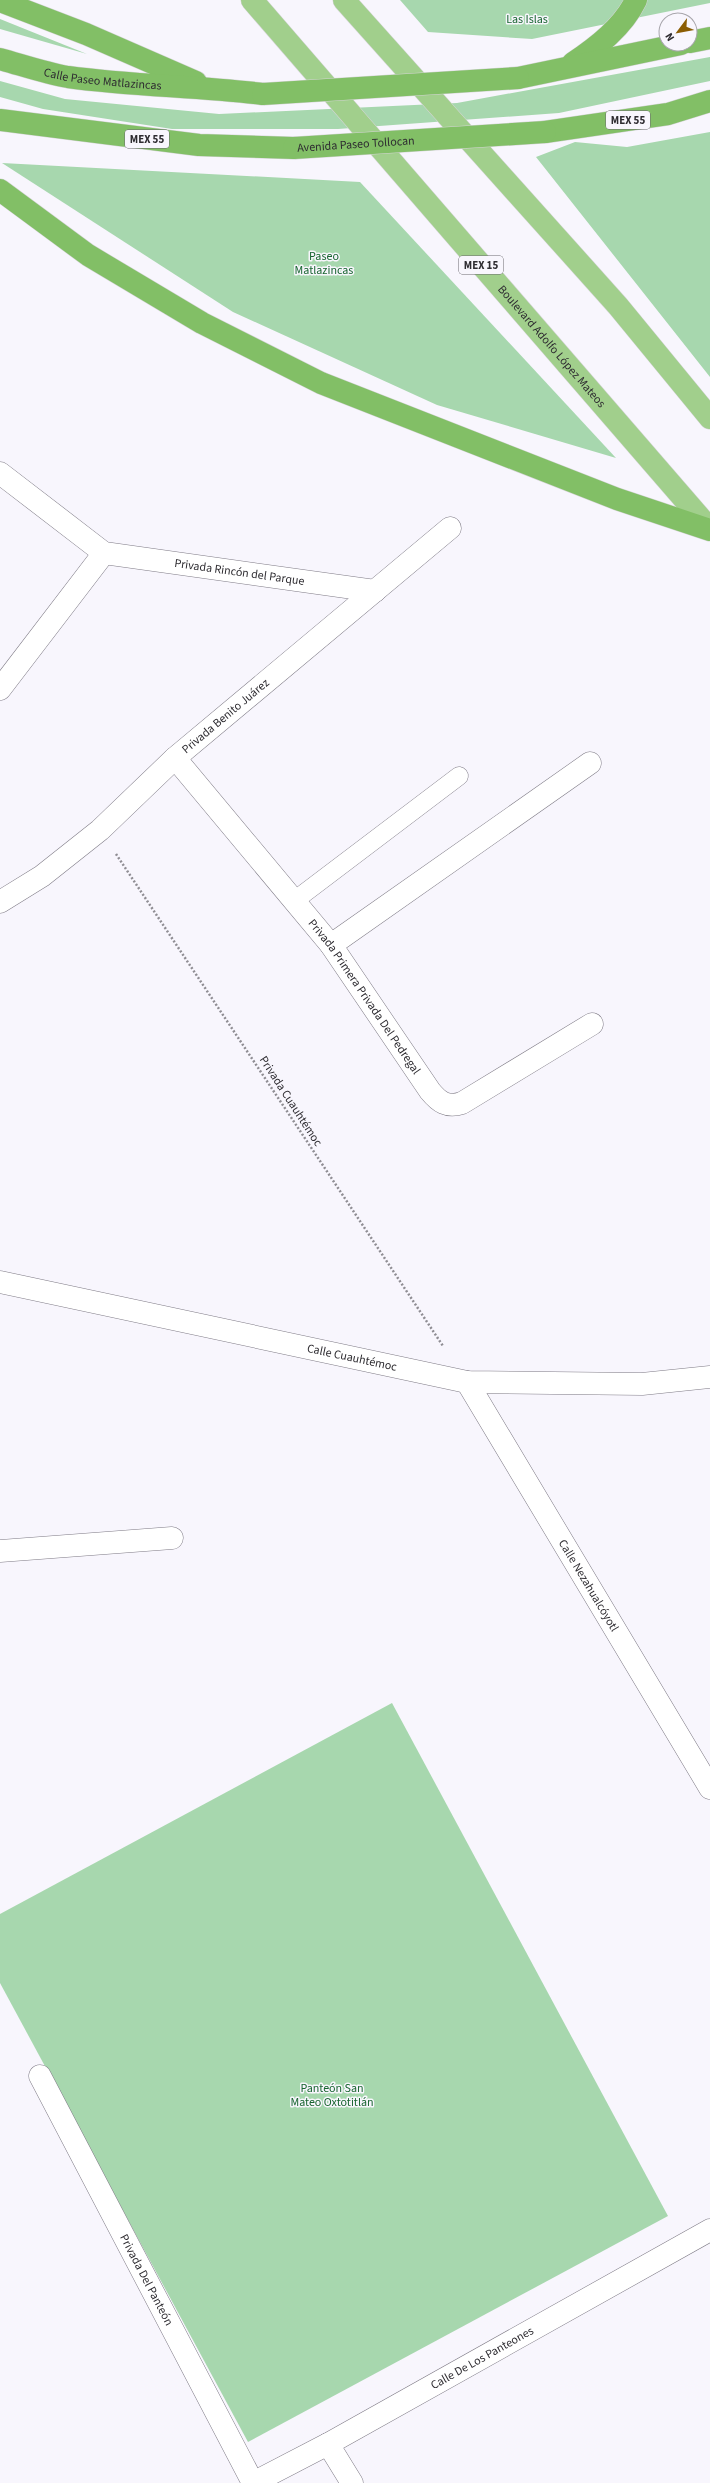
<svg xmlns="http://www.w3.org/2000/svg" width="710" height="2483" font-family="'Source Sans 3',sans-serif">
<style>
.green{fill:#a7d7ae}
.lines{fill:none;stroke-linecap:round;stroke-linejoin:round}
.service-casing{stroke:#7f7b86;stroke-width:19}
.minor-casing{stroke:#7f7b86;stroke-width:23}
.primary-casing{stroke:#d5d5d6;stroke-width:23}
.trunk-casing{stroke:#d5d5d6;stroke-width:23}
.path{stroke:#8f8d93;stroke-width:2.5;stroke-dasharray:2 2;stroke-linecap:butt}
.service{stroke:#fff;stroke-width:18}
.minor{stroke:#fff;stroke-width:22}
.primary{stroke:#a1cf8c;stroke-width:22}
.trunk{stroke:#82bf66;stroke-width:22}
.trunk-bridge-casing{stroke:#d5d5d6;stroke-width:23;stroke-linecap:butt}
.trunk-bridge{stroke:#82bf66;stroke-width:22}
.labels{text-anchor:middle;stroke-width:3;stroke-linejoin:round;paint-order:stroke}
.shield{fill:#f8f6fd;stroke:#6b696e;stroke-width:1}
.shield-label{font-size:11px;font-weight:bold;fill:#2e2c31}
.park-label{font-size:12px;fill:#186530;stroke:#f8f6fd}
.street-label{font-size:12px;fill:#2e2c31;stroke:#f8f6fd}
</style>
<rect width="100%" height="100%" fill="#f8f6fd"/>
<g class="green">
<polygon points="400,0 710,0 710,3 532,39 428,32"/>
<polygon points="0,19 87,54 0,29"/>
<polygon points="710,57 710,81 559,113 338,129 172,129 43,109 0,97 0,81 65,99 219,114 457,103"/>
<polygon points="710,132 710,377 536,157 575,142 627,147"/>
<polygon points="2,163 360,182 616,458 437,405 233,312"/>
<polygon points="392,1703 668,2216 248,2442 0,1983 0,1914"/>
</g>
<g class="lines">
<defs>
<polyline id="service" points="294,901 459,776"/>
<g id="minor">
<path id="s1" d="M0 473 104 553 375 591"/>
<polyline points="0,689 104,553"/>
<path id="s2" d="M175 758 331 945 430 1091C439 1102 447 1108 462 1103L592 1024"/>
<path id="s3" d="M0 902 42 876 100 830 175 758 450 528"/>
<polyline points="331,945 590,763"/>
<path id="s4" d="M0 1282 467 1382 642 1384 710 1377"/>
<path id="s5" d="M467 1382 710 1788"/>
<polyline points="0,1551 172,1538"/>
<path id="s6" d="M40 2076 253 2483"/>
<polyline points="328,2444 352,2483"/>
<path id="s7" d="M253 2483 328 2444 710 2230"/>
</g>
<g id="primary">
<path id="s8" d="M252 0 710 529"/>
<polyline points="344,0 618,306 710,418"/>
</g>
<g id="trunk">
<polyline points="0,1 86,34 196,82"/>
<polyline points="690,42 710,38"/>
<path id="s9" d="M0 59C22 65 45 73 68 77 133 86 198 86 263 94"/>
<path d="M573 63C597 47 623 27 636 0"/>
<polyline points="518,78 681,44"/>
<polyline points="0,120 199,145 294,148"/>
<polyline points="545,132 668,114 710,101"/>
<polyline points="0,190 88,255 202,323 321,383 617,499 710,530"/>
</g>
</defs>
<use href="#service" class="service-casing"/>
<use href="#minor" class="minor-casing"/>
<use href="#primary" class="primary-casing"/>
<use href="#trunk" class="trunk-casing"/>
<polyline class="path" points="116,854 443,1346"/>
<use href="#service" class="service"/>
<use href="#minor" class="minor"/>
<use href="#primary" class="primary"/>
<use href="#trunk" class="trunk"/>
<defs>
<g id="trunk-bridge">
<polyline points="263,94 518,78"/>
<path id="s10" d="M294 148 545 132"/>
</g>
</defs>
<use href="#trunk-bridge" class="trunk-bridge-casing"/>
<use href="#trunk-bridge" class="trunk-bridge"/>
</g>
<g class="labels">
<g class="shield">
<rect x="606" y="111" width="44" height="18" rx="3"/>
<rect x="125" y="130" width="44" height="18" rx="3"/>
<rect x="459" y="256" width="44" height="18" rx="3"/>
</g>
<g class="shield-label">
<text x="628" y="124">MEX 55</text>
<text x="147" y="143">MEX 55</text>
<text x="481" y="269">MEX 15</text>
</g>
<g class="park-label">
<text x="527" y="23">Las Islas</text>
<text x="324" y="260">Paseo<tspan x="324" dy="14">Matlazincas</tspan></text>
<text x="332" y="2092">Panteón San<tspan x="332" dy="14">Mateo Oxtotitlán</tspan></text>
</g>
<g class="street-label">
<text dy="4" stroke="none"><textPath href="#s9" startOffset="105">Calle Paseo Matlazincas</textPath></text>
<text dy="4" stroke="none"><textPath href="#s10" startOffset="62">Avenida Paseo Tollocan</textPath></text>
<text dy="4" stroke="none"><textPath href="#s8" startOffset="458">Boulevard Adolfo López Mateos</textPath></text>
<text dy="4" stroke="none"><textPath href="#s1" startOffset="268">Privada Rincón del Parque</textPath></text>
<text dy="4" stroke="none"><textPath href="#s3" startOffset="293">Privada Benito Juárez</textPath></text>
<text dy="4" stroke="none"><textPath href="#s2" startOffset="305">Privada Primera Privada Del Pedregal</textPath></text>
<text transform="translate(291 1101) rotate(57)" y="4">Privada Cuauhtémoc</text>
<text dy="4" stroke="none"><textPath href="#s4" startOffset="360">Calle Cuauhtémoc</textPath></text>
<text dy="4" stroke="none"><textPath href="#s5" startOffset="237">Calle Nezahualcóyotl</textPath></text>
<text dy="4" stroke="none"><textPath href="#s6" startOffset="230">Privada Del Panteón</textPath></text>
<text dy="4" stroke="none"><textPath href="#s7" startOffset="261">Calle De Los Panteones</textPath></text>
</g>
</g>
<g transform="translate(678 32) rotate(238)"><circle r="19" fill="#f8f6fd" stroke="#a7a5ab"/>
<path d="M0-3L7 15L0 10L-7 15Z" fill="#8b5d03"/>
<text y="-6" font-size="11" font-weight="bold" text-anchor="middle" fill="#2e2c31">N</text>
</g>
</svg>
